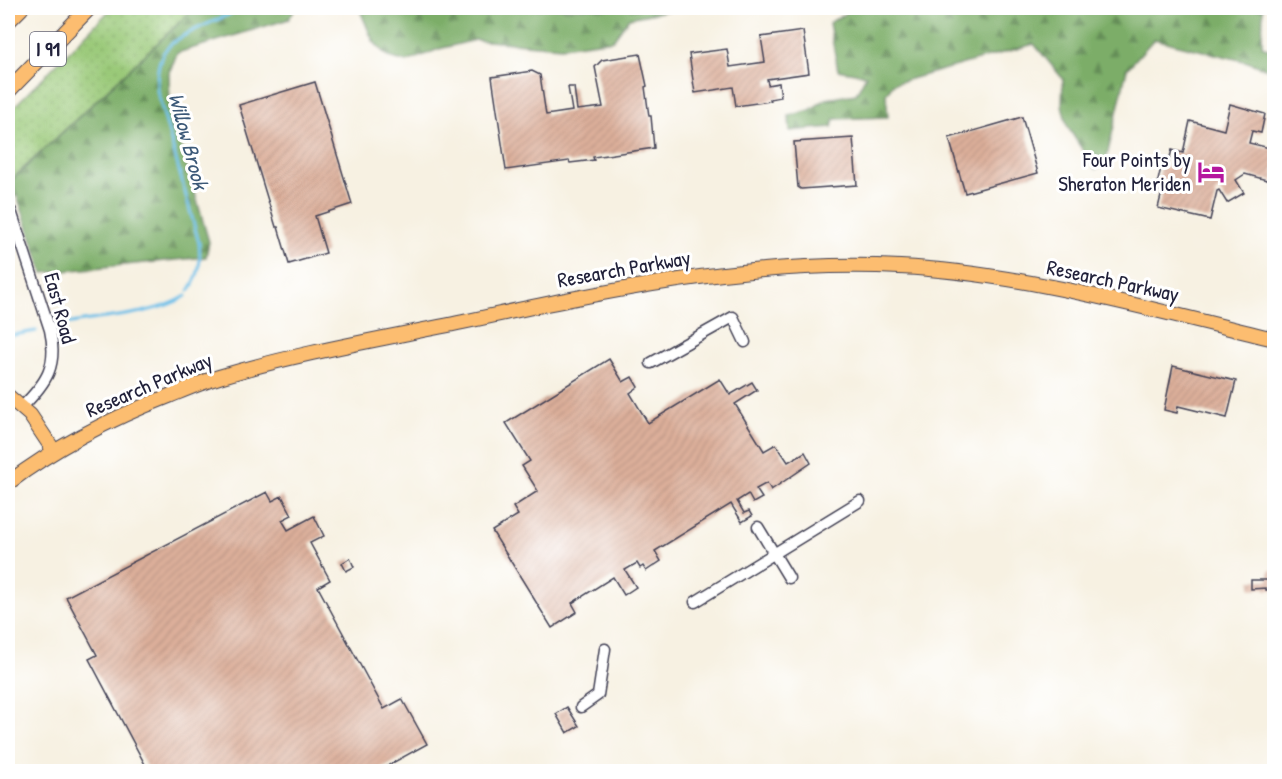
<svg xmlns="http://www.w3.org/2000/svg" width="1282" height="779" font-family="'Patrick Hand',sans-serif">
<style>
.grass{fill:url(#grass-dots);stroke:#5e765a;stroke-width:1.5}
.forest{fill:url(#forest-firs);stroke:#4e6852;stroke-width:1.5}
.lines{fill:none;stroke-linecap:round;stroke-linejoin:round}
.stream{stroke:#6cbfe8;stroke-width:3}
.building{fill:url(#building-hatch)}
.minor-casing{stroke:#424154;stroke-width:13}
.major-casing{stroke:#424154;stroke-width:16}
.highway-casing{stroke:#424154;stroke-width:17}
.minor{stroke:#fff;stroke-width:10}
.major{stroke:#fcbd6f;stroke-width:14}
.highway{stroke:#fcbd6f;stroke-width:15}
.labels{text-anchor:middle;stroke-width:6;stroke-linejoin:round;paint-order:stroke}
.shield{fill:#fff;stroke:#646476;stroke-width:1.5}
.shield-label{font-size:20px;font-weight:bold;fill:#22223b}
.poi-label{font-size:21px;fill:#22223b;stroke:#fff;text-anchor:end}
.street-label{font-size:21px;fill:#22223b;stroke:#fff}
.water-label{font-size:22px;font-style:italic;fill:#3c5978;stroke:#fff}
</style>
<defs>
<pattern id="grass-dots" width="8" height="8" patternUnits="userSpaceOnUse" patternTransform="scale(1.5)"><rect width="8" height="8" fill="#9ac978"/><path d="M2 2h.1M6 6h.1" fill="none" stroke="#84ac69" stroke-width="1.8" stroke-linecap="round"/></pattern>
<pattern id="forest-firs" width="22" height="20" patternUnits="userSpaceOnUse" patternTransform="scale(1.5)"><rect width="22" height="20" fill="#7bad68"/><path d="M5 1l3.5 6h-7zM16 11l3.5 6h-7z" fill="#648c57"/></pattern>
<pattern id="building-hatch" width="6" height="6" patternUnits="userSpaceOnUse" patternTransform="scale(1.5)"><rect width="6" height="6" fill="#dcaf9a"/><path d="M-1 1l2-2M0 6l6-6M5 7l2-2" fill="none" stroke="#bc9686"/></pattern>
</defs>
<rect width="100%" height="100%" fill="#fff"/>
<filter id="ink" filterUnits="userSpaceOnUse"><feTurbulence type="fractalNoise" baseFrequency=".0167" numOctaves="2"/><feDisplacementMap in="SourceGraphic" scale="12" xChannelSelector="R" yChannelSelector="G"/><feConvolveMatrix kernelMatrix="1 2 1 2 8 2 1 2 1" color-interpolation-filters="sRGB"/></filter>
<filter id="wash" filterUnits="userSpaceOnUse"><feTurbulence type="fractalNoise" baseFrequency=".008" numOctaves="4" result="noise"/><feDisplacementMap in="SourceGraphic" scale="24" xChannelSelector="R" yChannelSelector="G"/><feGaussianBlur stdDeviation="1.35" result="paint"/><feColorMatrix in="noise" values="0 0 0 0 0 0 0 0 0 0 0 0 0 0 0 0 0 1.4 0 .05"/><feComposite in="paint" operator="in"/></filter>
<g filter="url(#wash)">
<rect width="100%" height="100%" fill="#f7f1e2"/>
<polygon class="grass" points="112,8 195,8 12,179 17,195 8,203 8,113"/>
<g class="forest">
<polygon points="195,8 295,8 289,19 177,53 169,74 170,107 209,242 206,257 43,273 12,180"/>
<polygon points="359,8 680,8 629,18 613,40 561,47 475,40 439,49 407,62 388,57 373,41"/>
<polygon points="854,8 1263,8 1262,46 1274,51 1274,72 1248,62 1154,39 1127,69 1105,165 1095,169 1067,126 1062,105 1063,79 1034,44 893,84 886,94 888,117 834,119 832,127 790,131 789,116 810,110 826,99 856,94 866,75 838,70 829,23"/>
</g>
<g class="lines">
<g class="stream">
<path d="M189 291C200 274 201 263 199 243L157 90C157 75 157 57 169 46 182 33 225 17 244 8"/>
<path d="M66 324C100 317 157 315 186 296"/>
<polyline points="8,336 36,331"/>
</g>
</g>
<g id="blocks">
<g class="building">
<polygon points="803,31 809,73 767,79 768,85 779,83 781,97 770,99 771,101 736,106 733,87 695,93 689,54 727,49 730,67 765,62 761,37"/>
<polygon points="640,54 647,86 645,87 649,116 651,116 654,148 593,157 594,160 570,163 569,161 506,170 492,77 532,71 540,75 546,115 572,111 568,87 574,87 577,110 603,107 595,67 602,60"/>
<polygon points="315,82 352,204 315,216 326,253 289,264 278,227 276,227 239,105"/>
<polygon points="1230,104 1265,114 1261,133 1252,131 1249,143 1274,149 1274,182 1245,174 1236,180 1244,193 1227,203 1219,190 1217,191 1210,220 1158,208 1162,192 1156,190 1161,167 1167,168 1172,150 1183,153 1190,121 1224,130"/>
<polygon points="1022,117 1038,173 965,193 949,138"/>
<polygon points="853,138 857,185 801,189 798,187 794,142"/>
<polygon points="609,359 623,382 632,377 638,387 630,393 648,423 720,379 730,395 752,382 757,390 735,404 764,451 776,444 788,462 805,452 811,463 771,490 767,483 756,489 762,498 753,503 748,494 737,501 744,513 749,511 752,516 742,522 731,504 655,551 661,561 646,571 643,566 640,568 637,563 625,570 636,587 624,595 613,577 572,603 577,612 552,628 492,531 518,515 513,507 538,491 522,466 530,461 506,423"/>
<polygon points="1173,366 1236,381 1227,418 1178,406 1177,413 1164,410"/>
<polygon points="267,492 272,501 282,496 292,515 282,520 288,530 314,516 324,536 310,543 330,580 318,587 384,709 402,699 427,744 376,772 149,772 89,659 97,655 66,597"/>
<polygon points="350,558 354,567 346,571 342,563"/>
<polygon points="1269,570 1274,570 1274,590 1266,590 1266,588 1251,589 1251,580 1269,580"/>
<polygon points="567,707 579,726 567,733 556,714"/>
</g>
</g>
</g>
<g filter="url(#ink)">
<use href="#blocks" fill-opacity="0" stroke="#424154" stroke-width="1.5"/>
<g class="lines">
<defs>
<g id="minor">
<path d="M11 211 50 330C58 366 47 382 22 407"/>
<polyline points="651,363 733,317 745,342"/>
<polyline points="758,527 789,578"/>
<polyline points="695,602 860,501"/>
<polyline points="581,707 598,695 605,649"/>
</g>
<g id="major">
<polyline points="8,396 30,415 54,451"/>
<path d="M8 483C57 446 112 418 169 396 186 389 202 382 219 377 298 353 381 339 463 322 605 291 753 259 900 267 1023 273 1154 310 1274 339"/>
</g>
<g id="highway">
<polyline points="8,21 21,8"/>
<polyline points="8,91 89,8"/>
</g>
</defs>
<use href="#minor" class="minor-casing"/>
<use href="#major" class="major-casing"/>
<use href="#highway" class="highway-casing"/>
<use href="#minor" class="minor"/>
<use href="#major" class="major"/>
<use href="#highway" class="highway"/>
</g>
</g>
<defs>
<symbol id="hotel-bare" viewBox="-9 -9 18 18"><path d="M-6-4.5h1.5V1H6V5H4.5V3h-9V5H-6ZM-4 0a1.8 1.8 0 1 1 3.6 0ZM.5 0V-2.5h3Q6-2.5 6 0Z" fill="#b5179e" stroke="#fff" stroke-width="2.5" paint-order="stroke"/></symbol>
</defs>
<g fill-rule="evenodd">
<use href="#hotel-bare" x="1192" y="153" width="38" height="38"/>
</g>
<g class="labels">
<rect class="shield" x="30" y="32" width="36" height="34" rx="4.5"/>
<g class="shield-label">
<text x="48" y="56">I 91</text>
</g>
<g class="poi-label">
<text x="1191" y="167">Four Points by<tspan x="1191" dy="24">Sheraton Meriden</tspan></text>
</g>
<g class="street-label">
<text transform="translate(624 269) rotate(-10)" y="7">Research Parkway</text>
<text transform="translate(1113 281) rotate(12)" y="7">Research Parkway</text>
<text transform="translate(60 308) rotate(75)" y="7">East Road</text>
<text transform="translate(149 385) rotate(-23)" y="7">Research Parkway</text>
</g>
<g class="water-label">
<text transform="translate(189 141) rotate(75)" y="8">Willow Brook</text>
</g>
</g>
<rect width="1282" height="779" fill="none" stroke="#fff" stroke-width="30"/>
</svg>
